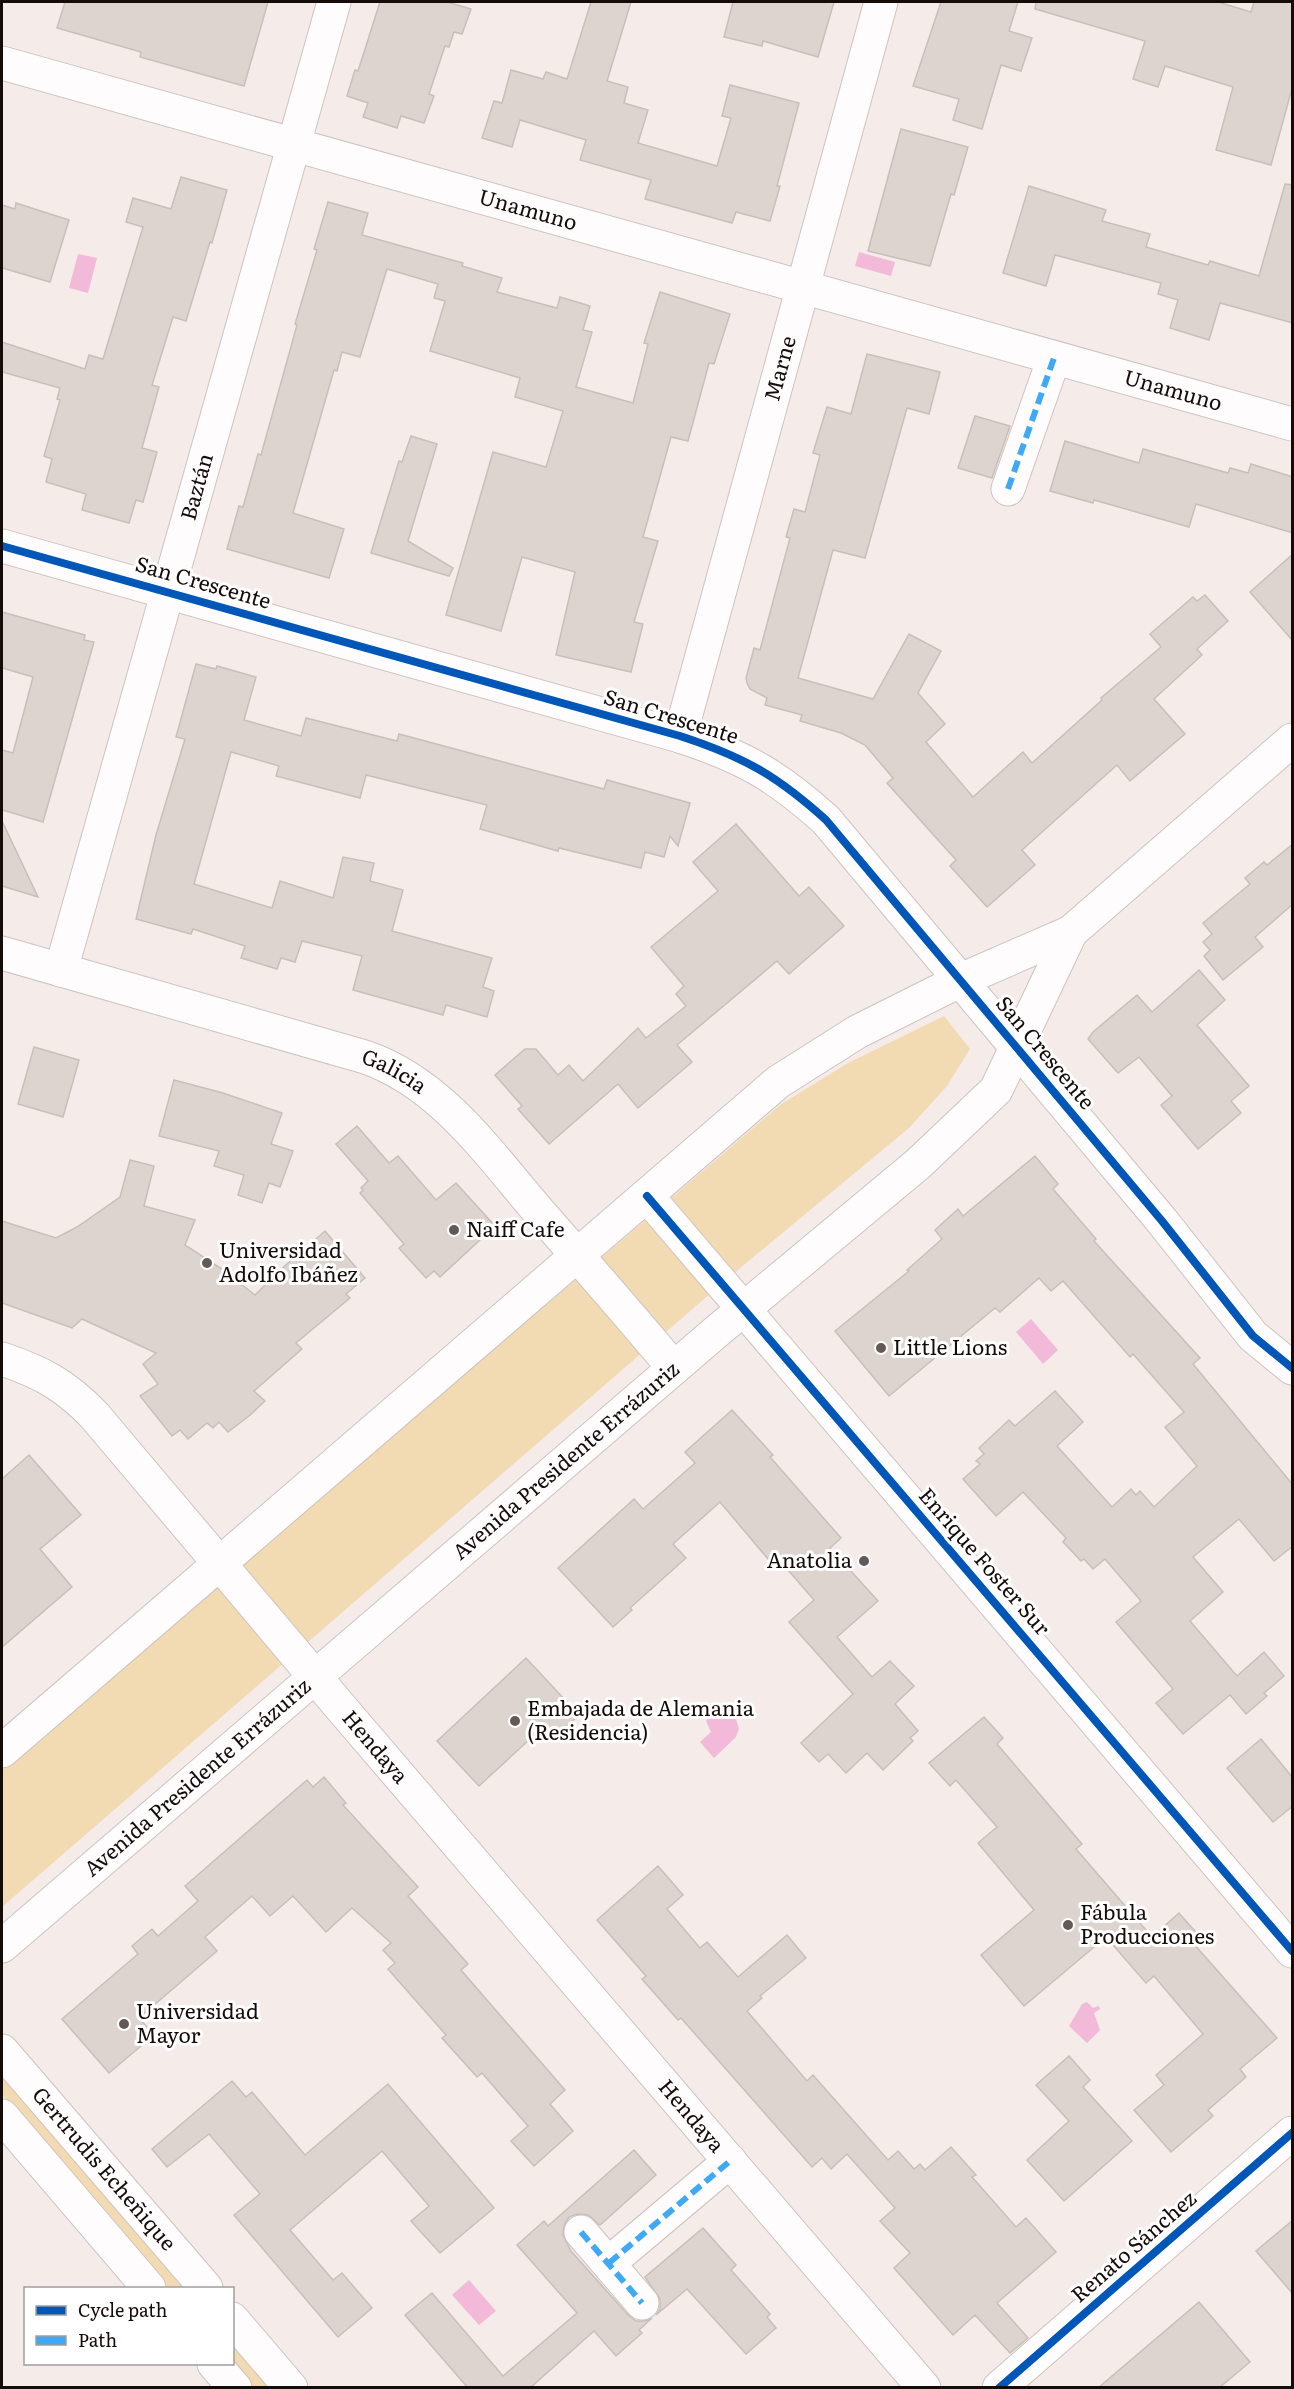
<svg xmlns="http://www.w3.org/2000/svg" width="1294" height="2389" font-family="Literata,serif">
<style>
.green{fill:#f2dab2}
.water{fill:#f2b9d9}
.building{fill:#ddd4cf;stroke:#c8bfbb;stroke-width:1.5}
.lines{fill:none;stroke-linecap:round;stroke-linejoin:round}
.street-casing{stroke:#cdc3c1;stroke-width:35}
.secondary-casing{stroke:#cdc3c1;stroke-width:35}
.street{stroke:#fefcfc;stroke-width:33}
.secondary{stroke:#fefcfc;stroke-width:33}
.quiet{stroke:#3fa9f5;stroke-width:6;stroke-dasharray:12 6;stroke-linecap:butt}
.cycleway-casing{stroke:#fff;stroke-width:11}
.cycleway{stroke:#0057b8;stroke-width:8}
.poi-dot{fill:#635a57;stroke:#fff;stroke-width:2}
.labels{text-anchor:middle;stroke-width:6;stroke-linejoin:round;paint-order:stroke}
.street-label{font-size:21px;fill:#150b09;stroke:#fff}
.poi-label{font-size:21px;fill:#150b09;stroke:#fff;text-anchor:start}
</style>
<rect width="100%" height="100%" fill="#f5ece9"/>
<g class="green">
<polygon points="944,1016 970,1049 947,1086 909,1128 733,1274 2,1907 2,1770 780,1105 848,1063"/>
<polygon points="2,2072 187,2288 167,2288 2,2094"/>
<polygon points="233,2342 271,2387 252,2387 231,2364"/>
</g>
<g class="water">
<polygon points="859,252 895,262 891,276 855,266"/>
<polygon points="78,254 97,258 88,293 69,288"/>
<polygon points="1031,1319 1058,1350 1043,1364 1016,1332"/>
<polygon points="724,1709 735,1716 739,1729 736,1737 714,1758 700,1742 711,1732 706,1721 714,1711"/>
<polygon points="1087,2002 1093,2008 1099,2006 1100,2009 1094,2013 1100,2030 1087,2043 1069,2026 1082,2004"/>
<polygon points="469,2280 496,2311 479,2325 452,2295"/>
</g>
<g class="building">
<polygon points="65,2 268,2 244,86 140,57 141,52 57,28"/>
<polygon points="380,2 447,2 471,9 462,34 454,32 449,47 445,46 429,94 434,96 424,123 401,116 397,128 363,117 368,103 347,96 355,70 358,71"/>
<polygon points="591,2 631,2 607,81 628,87 624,103 648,110 638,143 717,166 731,118 722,116 730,85 799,103 777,186 780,186 770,221 736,212 732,223 645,199 651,180 580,160 586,140 520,120 512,147 482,138 494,101 502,103 511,70 543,79 546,72 567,79"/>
<polygon points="733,2 834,2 818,57 763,41 762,46 724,37"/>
<polygon points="941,2 1018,2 1009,31 1032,38 1021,71 1001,65 982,129 953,120 959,99 913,86"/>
<polygon points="1036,2 1218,2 1251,12 1254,2 1293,2 1293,85 1271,165 1216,150 1233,87 1165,66 1158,87 1133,79 1145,41 1035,9"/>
<polygon points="901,129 968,147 954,195 951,194 930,266 868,251"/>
<polygon points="181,177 227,190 212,243 210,242 186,321 173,317 152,385 159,387 142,448 157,452 143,502 136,500 129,523 82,510 86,494 46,482 52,459 44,456 60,400 57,399 60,388 2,372 2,342 85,369 89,355 103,359 143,227 126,222 133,198 171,209"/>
<polygon points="1285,184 1293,185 1293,323 1220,303 1209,340 1170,328 1178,300 1158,294 1161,283 1055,255 1046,286 1003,273 1029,186 1106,210 1102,221 1150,234 1146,247 1208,265 1210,261 1259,276"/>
<polygon points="328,202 368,213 362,235 463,263 462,266 502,278 497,292 557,308 560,297 590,306 583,330 592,332 576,387 633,403 648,344 644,343 660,292 730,314 714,364 709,363 688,441 671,437 643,537 658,541 634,622 643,624 631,672 556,655 575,572 522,557 501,631 446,615 493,452 546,467 563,411 515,397 520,378 430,351 445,301 434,298 438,284 387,269 360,357 342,352 337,371 334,370 293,513 344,529 329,578 227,549 239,506 243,507 258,454 261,455 297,325 295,324 317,250 314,249"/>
<polygon points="16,203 69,220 50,282 2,268 2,205 15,209"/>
<polygon points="867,354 940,372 929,414 907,408 865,558 833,550 798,678 873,699 909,634 941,651 918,693 945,724 926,742 973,797 1023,752 1032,763 1102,700 1101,698 1161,647 1150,634 1193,597 1197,601 1205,595 1228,621 1197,649 1202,655 1154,699 1185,734 1130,781 1117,765 1022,850 1035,865 987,907 950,866 956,860 887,783 893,778 865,745 841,733 800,721 802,715 765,705 767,698 750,689 747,683 746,678 754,648 760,650 790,538 786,537 794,509 805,512 820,455 813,453 827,407 851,414"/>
<polygon points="975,416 1010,426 992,478 958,468"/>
<polygon points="411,436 437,444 408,541 453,568 449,576 371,553 399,461 402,462"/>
<polygon points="1065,441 1139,463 1143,449 1228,473 1230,468 1248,473 1251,464 1293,477 1293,533 1196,504 1189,527 1094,500 1093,503 1050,491"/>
<polygon points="1293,554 1293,641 1250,592"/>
<polygon points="2,612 85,635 84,640 94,642 43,822 2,810 2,750 13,753 33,677 2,668"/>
<polygon points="196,664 216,669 217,666 256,677 244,720 301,736 306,718 397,741 399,734 604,789 607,780 690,803 678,846 670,836 664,857 645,852 641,868 559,848 558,851 480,829 487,805 366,775 360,798 276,776 279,766 231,752 194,884 272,908 280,881 333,898 343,857 374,863 370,881 403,890 392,931 492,958 483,987 494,991 487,1017 446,1005 443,1015 353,990 362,956 302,941 295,962 281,958 277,969 241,958 245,946 193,929 191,934 136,919 156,835 185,739 176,737"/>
<polygon points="2,821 38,897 2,886"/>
<polygon points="736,824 799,896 809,887 844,926 789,974 777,961 677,1045 692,1062 638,1108 618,1084 549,1144 518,1109 522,1106 495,1075 525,1049 536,1049 558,1075 569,1065 583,1081 638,1028 646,1038 686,1006 676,994 684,986 651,947 718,891 693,862"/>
<polygon points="1293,844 1293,904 1255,937 1263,947 1223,980 1204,956 1210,950 1203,942 1212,934 1203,923 1250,884 1245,878 1264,862 1267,865"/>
<polygon points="1199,970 1225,1000 1197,1025 1249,1086 1231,1101 1241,1113 1198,1149 1161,1105 1172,1096 1139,1057 1118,1073 1088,1039 1093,1032 1137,995 1152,1012"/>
<polygon points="34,1047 79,1060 63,1117 18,1104"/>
<polygon points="174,1080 223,1093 282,1113 271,1144 293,1151 280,1187 269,1183 262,1203 238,1195 244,1175 214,1166 219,1151 159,1136"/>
<polygon points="357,1126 389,1163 398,1156 436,1200 456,1183 495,1226 440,1277 434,1271 426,1278 399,1248 404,1244 360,1193 363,1190 361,1188 368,1181 336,1144"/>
<polygon points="1035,1156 1058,1184 1053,1189 1096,1239 1094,1241 1200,1358 1193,1364 1293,1485 1293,1546 1274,1561 1239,1519 1193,1557 1223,1592 1190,1621 1237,1676 1264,1652 1284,1676 1264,1693 1267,1696 1246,1714 1230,1695 1183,1734 1156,1703 1173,1689 1116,1622 1141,1601 1105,1559 1093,1569 1084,1559 1081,1561 1063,1542 1066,1538 1023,1492 996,1516 963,1479 980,1464 976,1461 984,1454 979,1448 1009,1420 1015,1426 1055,1391 1083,1422 1057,1446 1112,1507 1131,1489 1136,1495 1140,1491 1154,1507 1197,1466 1165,1427 1184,1412 1133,1354 1130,1357 1063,1281 1051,1291 1039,1278 1000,1312 995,1308 889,1396 835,1331 909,1271 907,1270 942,1239 935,1230 958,1209 963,1216"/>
<polygon points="130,1160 154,1166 144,1206 195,1220 185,1245 222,1269 255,1295 279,1271 325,1231 365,1278 346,1294 350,1298 296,1343 302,1349 254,1391 265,1401 249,1416 228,1432 219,1422 213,1428 207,1423 188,1439 180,1430 172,1436 140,1396 158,1384 143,1364 156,1353 82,1319 72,1328 2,1303 2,1221 56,1238 77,1227 120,1197"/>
<polygon points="732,1410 773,1455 770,1457 841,1538 830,1548 878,1601 837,1637 872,1677 890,1661 914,1686 895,1704 918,1731 910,1738 913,1741 883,1770 867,1753 846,1773 828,1754 819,1762 801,1743 853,1694 789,1622 814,1600 774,1554 768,1559 720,1502 673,1544 686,1558 630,1608 632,1610 613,1627 558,1568 634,1499 643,1509 695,1463 685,1452"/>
<polygon points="29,1455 81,1515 40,1549 72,1587 2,1647 2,1479"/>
<polygon points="526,1658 579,1715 554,1739 543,1727 479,1786 437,1741"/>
<polygon points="984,1717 1003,1738 997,1744 1082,1844 1076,1849 1152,1937 1179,1913 1200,1937 1193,1943 1277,2038 1240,2069 1246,2077 1208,2110 1213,2116 1171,2152 1134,2110 1164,2085 1156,2075 1203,2034 1154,1976 1146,1983 1106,1937 1024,2006 981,1955 1034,1910 978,1843 997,1827 956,1780 950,1786 929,1763"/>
<polygon points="1261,1739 1293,1778 1293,1806 1273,1822 1227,1768"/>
<polygon points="324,1777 346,1803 343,1805 418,1887 408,1896 468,1964 461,1970 565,2090 550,2104 573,2131 534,2166 511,2141 528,2126 482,2073 477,2077 442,2038 446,2035 388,1969 395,1963 383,1950 391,1943 352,1908 326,1932 293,1896 270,1916 252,1896 205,1937 217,1951 139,2018 154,2035 109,2073 62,2019 138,1954 132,1946 152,1929 158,1936 198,1901 185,1886 307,1780 313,1787"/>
<polygon points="658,1866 683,1895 667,1909 700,1948 707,1942 738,1977 787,1935 806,1958 760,1996 762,1998 747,2011 807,2081 813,2075 888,2160 898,2151 914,2169 920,2164 925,2170 951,2147 976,2175 972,2177 1016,2227 1026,2218 1056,2252 997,2303 1028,2338 1010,2353 975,2315 953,2335 894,2268 910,2253 880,2221 895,2208 847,2154 831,2169 822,2158 812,2167 681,2018 678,2020 642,1979 646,1976 597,1920"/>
<polygon points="1069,2056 1090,2080 1083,2087 1132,2141 1064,2201 1027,2160 1069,2121 1036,2085"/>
<polygon points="232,2081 246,2097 252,2092 305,2155 388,2084 494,2208 440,2253 411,2221 429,2206 382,2151 290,2230 333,2280 342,2273 372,2308 338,2337 234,2215 260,2194 209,2134 167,2167 152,2149"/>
<polygon points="634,2150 656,2175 600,2225 588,2215 577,2214 569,2217 564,2225 563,2235 571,2251 628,2315 636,2321 645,2321 652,2318 639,2330 642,2333 616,2356 594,2331 530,2388 468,2388 405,2315 432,2293 503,2376 577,2313 517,2245 544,2221 548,2226"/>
<polygon points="1293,2220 1293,2294 1256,2251"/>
<polygon points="703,2228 736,2265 731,2270 770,2314 767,2317 776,2328 746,2354 687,2289 656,2315 660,2309 660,2299 645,2277"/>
<polygon points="1199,2302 1250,2362 1219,2388 1098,2388"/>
</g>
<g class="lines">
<defs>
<g id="street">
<path id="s1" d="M2 63 1292 424"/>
<polyline points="1008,489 1054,358"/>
<path d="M2 546 680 736C744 757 776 775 826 820L1162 1221 1253 1336 1292 1368"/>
<path id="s2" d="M680 736 881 2"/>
<path id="s3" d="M2 953 365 1057C441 1083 489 1154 540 1213 585 1264 630 1316 674 1368"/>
<path id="s4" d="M61 970 334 2"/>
<polyline points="647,1196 1292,1951"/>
<path id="s5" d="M2 1359C41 1372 65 1385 94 1415L343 1710 924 2388"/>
<polyline points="581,2232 642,2303"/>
<polyline points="609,2263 730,2161"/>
<polyline points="999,2388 1292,2133"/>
</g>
<g id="secondary">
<polyline points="2,1751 778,1082 857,1032 961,980 1071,932 1292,740"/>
<path id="s6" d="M2 1946 716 1332 918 1164 996 1090 1071 932"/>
<path id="s7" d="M2 2051 206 2288"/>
<polyline points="2,2116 149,2288"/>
<polyline points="232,2319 291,2388"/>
<polyline points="214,2364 235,2388"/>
</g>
</defs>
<use href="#street" class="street-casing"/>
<use href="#secondary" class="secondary-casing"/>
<use href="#street" class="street"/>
<use href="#secondary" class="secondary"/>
<g class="quiet">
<polyline points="1008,489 1054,358"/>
<polyline points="581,2232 642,2303"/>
<polyline points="609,2263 730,2161"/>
</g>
<defs>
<g id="cycleway">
<path d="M2 546 680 736C744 757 776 775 826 820L1162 1221 1253 1336 1292 1368"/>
<polyline points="647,1196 1292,1951"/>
<polyline points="999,2388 1292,2133"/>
</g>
</defs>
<use href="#cycleway" class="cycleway-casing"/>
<use href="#cycleway" class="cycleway"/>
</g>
<g class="poi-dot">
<circle cx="454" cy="1230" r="6"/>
<circle cx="207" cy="1263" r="6"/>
<circle cx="881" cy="1348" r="6"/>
<circle cx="864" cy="1561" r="6"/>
<circle cx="515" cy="1721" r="6"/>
<circle cx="1068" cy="1925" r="6"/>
<circle cx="124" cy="2024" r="6"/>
</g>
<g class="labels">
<g class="street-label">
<text dy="7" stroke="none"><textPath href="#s1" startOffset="546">Unamuno</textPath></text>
<text dy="7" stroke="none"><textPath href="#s2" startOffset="381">Marne</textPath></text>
<text dy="7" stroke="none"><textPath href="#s1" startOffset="1216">Unamuno</textPath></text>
<text dy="7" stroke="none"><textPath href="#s4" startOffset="502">Baztán</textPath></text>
<text transform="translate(203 583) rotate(16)" y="7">San Crescente</text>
<text transform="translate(671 717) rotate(17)" y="7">San Crescente</text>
<text transform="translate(1045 1053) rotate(50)" y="7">San Crescente</text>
<text dy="7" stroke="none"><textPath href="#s3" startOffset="410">Galicia</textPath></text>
<text dy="7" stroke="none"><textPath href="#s6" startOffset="744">Avenida Presidente Errázuriz</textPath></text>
<text transform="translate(984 1562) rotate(49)" y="7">Enrique Foster Sur</text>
<text dy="7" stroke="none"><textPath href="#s5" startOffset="544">Hendaya</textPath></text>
<text dy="7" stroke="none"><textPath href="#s6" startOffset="258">Avenida Presidente Errázuriz</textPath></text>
<text dy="7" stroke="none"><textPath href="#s5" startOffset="1030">Hendaya</textPath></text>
<text dy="7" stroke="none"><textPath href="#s7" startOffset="156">Gertrudis Echeñique</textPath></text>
<text transform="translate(1134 2247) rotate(-41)" y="7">Renato Sánchez</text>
</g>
<g class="poi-label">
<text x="466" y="1237">Naiff Cafe</text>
<text x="219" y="1258">Universidad<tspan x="219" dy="24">Adolfo Ibáñez</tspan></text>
<text x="893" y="1355">Little Lions</text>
<text x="852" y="1568" text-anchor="end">Anatolia</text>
<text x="527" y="1716">Embajada de Alemania<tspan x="527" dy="24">(Residencia)</tspan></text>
<text x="1080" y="1920">Fábula<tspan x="1080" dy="24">Producciones</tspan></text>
<text x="136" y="2019">Universidad<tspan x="136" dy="24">Mayor</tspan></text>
</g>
</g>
<rect width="1294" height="2389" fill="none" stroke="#150b09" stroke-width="6"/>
<rect x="24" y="2287" width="210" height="78" fill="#ffffff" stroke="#a19d9d" stroke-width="1.5"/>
<rect x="36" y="2306" width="30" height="9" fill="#0057b8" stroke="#a19d9d" stroke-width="1.5"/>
<text x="78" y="2317" font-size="18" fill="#150b09">Cycle path</text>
<rect x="36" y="2336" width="30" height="9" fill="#3fa9f5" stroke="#a19d9d" stroke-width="1.5"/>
<text x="78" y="2347" font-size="18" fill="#150b09">Path</text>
</svg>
